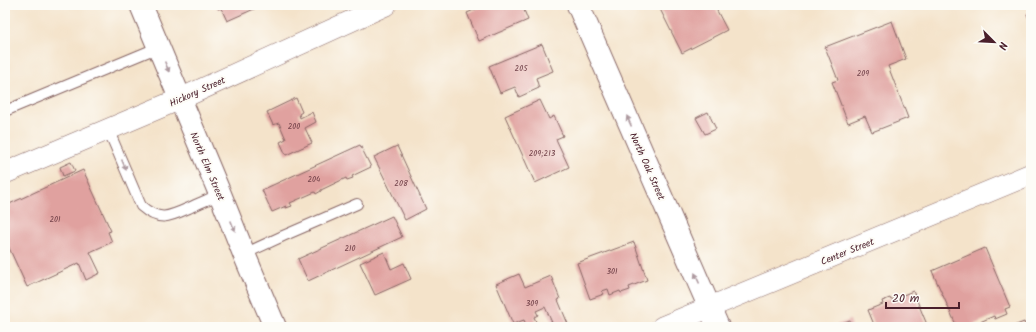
<svg xmlns="http://www.w3.org/2000/svg" width="1036" height="332" font-family="Kalam,sans-serif">
<style>
.building{fill:#e0a19f}
.lines{fill:none;stroke-linecap:round;stroke-linejoin:round}
.lane-casing{stroke:#866463;stroke-width:12}
.street-casing{stroke:#866463;stroke-width:22}
.secondary-casing{stroke:#866463;stroke-width:24}
.lane{stroke:#fff;stroke-width:10}
.street{stroke:#fff;stroke-width:21}
.secondary{stroke:#fff;stroke-width:22}
.oneway{fill:#ae9aa0}
.labels{text-anchor:middle;stroke-width:4;stroke-linejoin:round;paint-order:stroke}
.number-label{font-size:8px;fill:#704048}
.street-label{font-size:10px;fill:#4a1f2b;stroke:#fdfcf7}
</style>
<rect width="100%" height="100%" fill="#fdfcf7"/>
<filter id="ink" filterUnits="userSpaceOnUse"><feTurbulence type="fractalNoise" baseFrequency=".025" numOctaves="2"/><feDisplacementMap in="SourceGraphic" scale="8" xChannelSelector="R" yChannelSelector="G"/><feConvolveMatrix kernelMatrix="1 2 1 2 8 2 1 2 1" color-interpolation-filters="sRGB"/></filter>
<filter id="wash" filterUnits="userSpaceOnUse"><feTurbulence type="fractalNoise" baseFrequency=".012" numOctaves="4" result="noise"/><feDisplacementMap in="SourceGraphic" scale="16" xChannelSelector="R" yChannelSelector="G"/><feGaussianBlur stdDeviation="0.9" result="paint"/><feColorMatrix in="noise" values="0 0 0 0 0 0 0 0 0 0 0 0 0 0 0 0 0 1.4 0 .05"/><feComposite in="paint" operator="in"/></filter>
<g filter="url(#wash)">
<rect width="100%" height="100%" fill="#f4e3ca"/>
<g id="blocks">
<g class="building">
<polygon points="217,5 263,5 227,21 221,8 218,9"/>
<polygon points="485,5 518,5 519,7 522,5 528,20 479,41 467,13"/>
<polygon points="658,5 714,5 727,30 682,53"/>
<polygon points="1031,12 1031,25 1027,14"/>
<polygon points="892,21 906,59 888,66 908,118 872,132 865,116 848,123 832,82 838,80 825,47"/>
<polygon points="542,44 553,71 536,78 539,88 519,97 515,87 500,93 489,66"/>
<polygon points="296,98 302,112 299,114 300,118 312,112 316,122 305,128 312,143 286,155 280,142 286,139 279,123 273,125 267,112"/>
<polygon points="540,100 549,119 554,116 563,136 556,139 569,167 535,183 505,116"/>
<polygon points="708,112 716,129 705,134 696,118"/>
<polygon points="360,145 371,167 352,176 353,178 347,180 346,178 321,190 321,191 316,194 315,192 290,203 292,206 286,208 286,206 272,212 262,190"/>
<polygon points="397,146 426,209 405,220 374,157"/>
<polygon points="71,162 75,171 63,176 60,167"/>
<polygon points="83,170 111,231 108,232 112,242 90,252 100,273 86,280 79,263 27,287 5,239 5,206"/>
<polygon points="392,216 402,237 308,281 298,259"/>
<polygon points="634,242 647,280 629,287 630,290 621,293 620,291 610,295 608,289 602,291 604,294 590,299 577,263"/>
<polygon points="985,248 1010,307 1005,309 1007,314 995,319 994,316 968,327 957,327 932,271"/>
<polygon points="384,252 391,269 404,263 411,279 375,295 360,263"/>
<polygon points="519,274 525,287 551,276 560,299 558,300 568,324 561,327 554,327 545,307 536,311 538,315 534,317 537,324 529,327 527,327 524,320 513,324 496,284"/>
<polygon points="913,291 928,327 875,327 868,310 883,304 882,301 890,298 891,300"/>
<polygon points="850,320 852,327 831,327"/>
<polygon points="1024,322 1026,327 1011,327"/>
</g>
</g>
</g>
<g filter="url(#ink)">
<use href="#blocks" fill-opacity="0" stroke="#866463" stroke-width="1"/>
<g class="lines">
<defs>
<g id="lane">
<polyline points="5,111 159,47"/>
<path d="M108 129 141 206C159 222 169 217 189 208 199 203 210 199 220 194"/>
<polyline points="244,254 283,236 357,204"/>
</g>
<g id="street">
<polyline points="5,173 180,99 386,5"/>
<polyline points="662,327 1031,174"/>
</g>
<g id="secondary">
<polyline points="141,5 220,194 244,254 275,327"/>
<polyline points="578,5 718,327"/>
</g>
</defs>
<use href="#lane" class="lane-casing"/>
<use href="#street" class="street-casing"/>
<use href="#secondary" class="secondary-casing"/>
<use href="#lane" class="lane"/>
<use href="#street" class="street"/>
<use href="#secondary" class="secondary"/>
</g>
<defs><path id="oneway-solid" d="M-6-.8H1V-3.2L6.5 0L1 3.2V.8H-6Z"/></defs>
<g class="oneway">
<use href="#oneway-solid" transform="translate(167 67) rotate(67)"/>
<use href="#oneway-solid" transform="translate(629 121) rotate(-114)"/>
<use href="#oneway-solid" transform="translate(124 165) rotate(67)"/>
<use href="#oneway-solid" transform="translate(233 226) rotate(68)"/>
<use href="#oneway-solid" transform="translate(697 278) rotate(-114)"/>
</g>
</g>
<g class="labels">
<g class="number-label">
<text x="521" y="71">205</text>
<text x="863" y="76">209</text>
<text x="294" y="129">200</text>
<text x="542" y="156">209;213</text>
<text x="314" y="182">204</text>
<text x="401" y="186">208</text>
<text x="55" y="222">201</text>
<text x="350" y="251">210</text>
<text x="612" y="274">301</text>
<text x="532" y="306">309</text>
</g>
<g class="street-label">
<text transform="translate(197 91) rotate(-24)" y="4">Hickory Street</text>
<text transform="translate(208 166) rotate(67)" y="4">North Elm Street</text>
<text transform="translate(648 166) rotate(66)" y="4">North Oak Street</text>
<text transform="translate(847 251) rotate(-22)" y="4">Center Street</text>
</g>
</g>
<rect width="1036" height="332" fill="none" stroke="#fdfcf7" stroke-width="20"/>
<g transform="translate(994 42) rotate(114)" stroke="#fdfcf7" stroke-width="3" paint-order="stroke">
<path d="M0-3L7 15L0 10L-7 15Z" fill="#4a1f2b"/>
<text y="-6" font-size="11" font-weight="bold" text-anchor="middle" fill="#4a1f2b">N</text>
</g>
<path d="M886 302v6h73v-6" fill="none" stroke="#4a1f2b" stroke-width="2"/>
<text x="892" y="302" font-size="12" fill="#4a1f2b" stroke="#fdfcf7" stroke-width="3" paint-order="stroke">20 m</text>
</svg>
